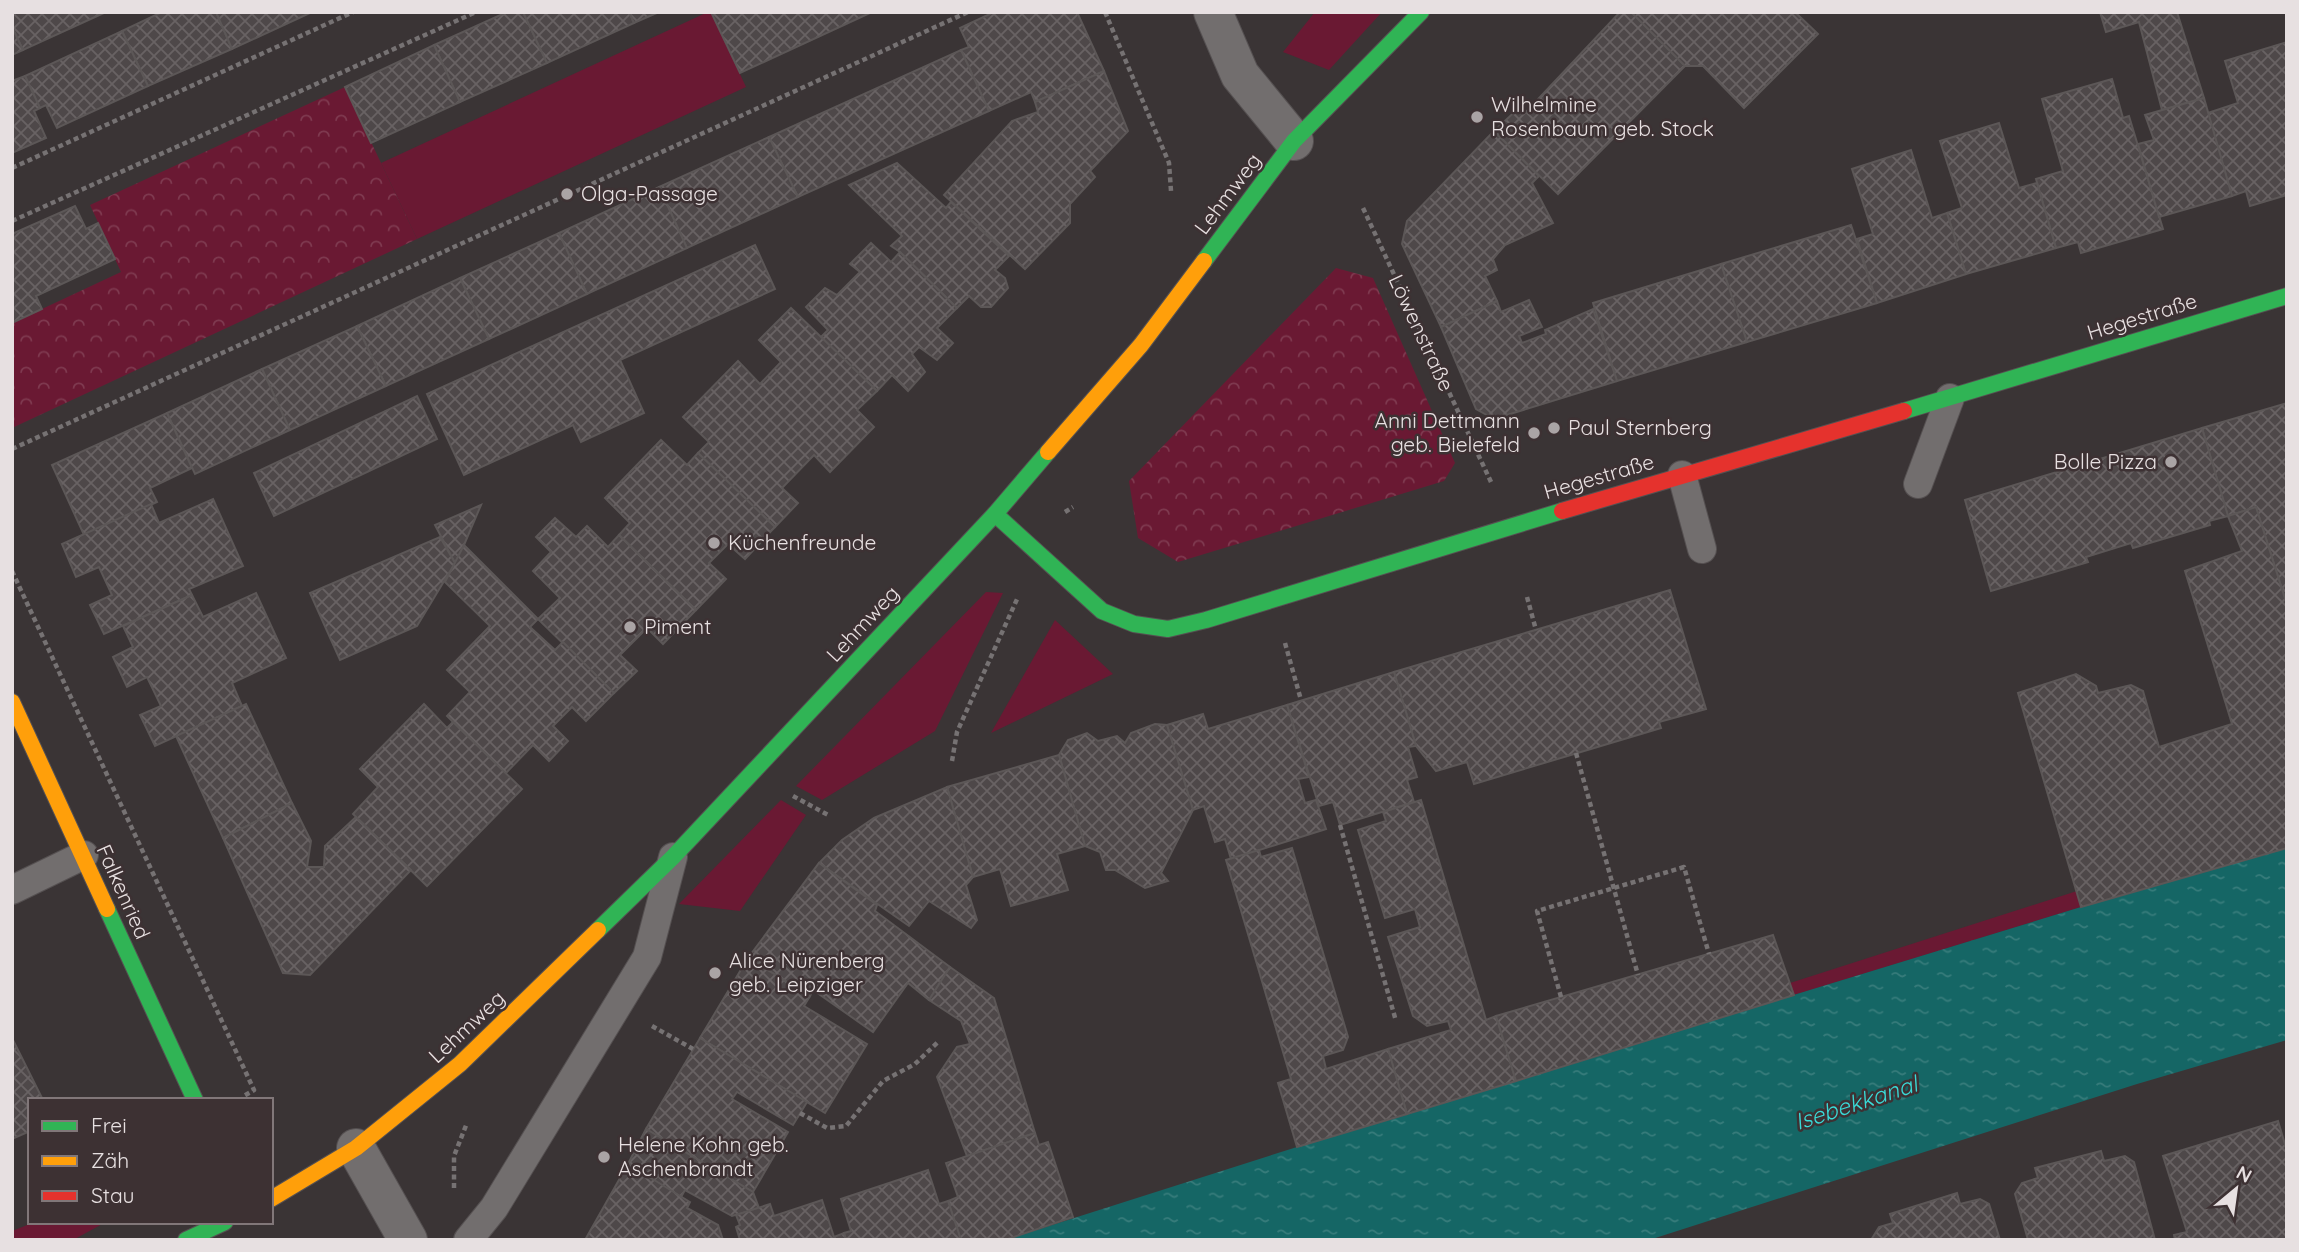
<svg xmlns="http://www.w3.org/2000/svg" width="2299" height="1252" font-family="Quicksand,sans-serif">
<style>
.green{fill:#6a1933}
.park{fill:url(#park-crowns)}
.water{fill:url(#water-ripples)}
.building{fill:url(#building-cross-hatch);stroke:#5c5757;stroke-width:2}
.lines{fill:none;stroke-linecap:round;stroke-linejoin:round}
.lane-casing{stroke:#555051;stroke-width:30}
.street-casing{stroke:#555051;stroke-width:40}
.fast-casing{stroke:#555051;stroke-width:18}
.slow-casing{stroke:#555051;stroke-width:18}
.jam-casing{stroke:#555051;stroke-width:18}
.path{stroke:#767273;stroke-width:4.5;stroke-dasharray:5 3.5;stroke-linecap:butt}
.lane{stroke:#726e6e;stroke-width:28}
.street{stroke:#726e6e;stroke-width:38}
.fast{stroke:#30b455;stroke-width:16}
.slow{stroke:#ff9f0a;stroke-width:16}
.jam{stroke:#e5322d;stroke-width:16}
.poi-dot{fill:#aaa4a5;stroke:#3d3133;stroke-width:2.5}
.labels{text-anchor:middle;stroke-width:5;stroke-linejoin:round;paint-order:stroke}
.poi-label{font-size:21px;fill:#e7e0e1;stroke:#3d3133;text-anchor:start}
.street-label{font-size:21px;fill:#e7e0e1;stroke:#3d3133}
.water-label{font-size:23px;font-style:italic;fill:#39dbd8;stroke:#3d3133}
</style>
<defs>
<pattern id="park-crowns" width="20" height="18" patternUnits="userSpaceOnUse" patternTransform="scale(1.75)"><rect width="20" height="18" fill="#6a1933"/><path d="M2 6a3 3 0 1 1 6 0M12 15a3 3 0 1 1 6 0" fill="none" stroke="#7f3a50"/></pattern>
<pattern id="water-ripples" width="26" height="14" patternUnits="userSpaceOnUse" patternTransform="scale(1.75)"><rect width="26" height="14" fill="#156665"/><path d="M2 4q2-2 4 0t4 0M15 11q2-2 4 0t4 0" fill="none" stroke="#377c7b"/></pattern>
<pattern id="building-cross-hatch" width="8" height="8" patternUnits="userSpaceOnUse" patternTransform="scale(1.75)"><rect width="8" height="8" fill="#4e4849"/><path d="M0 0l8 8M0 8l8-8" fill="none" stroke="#686263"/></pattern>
</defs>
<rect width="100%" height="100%" fill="#3a3435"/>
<g class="green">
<polygon points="708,12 711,12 746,87 417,239 381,163"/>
<polygon points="1315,12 1382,12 1329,70 1283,52"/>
<polygon points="986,592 1003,593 935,731 822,800 796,786"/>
<polygon points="1055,620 1113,674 991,733"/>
<polygon points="781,800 806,815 740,911 679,904"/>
<polygon points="2077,891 2081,907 1794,995 1790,983"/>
<polygon points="35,1222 106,1222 73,1240 12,1240 12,1231"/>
</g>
<g class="park">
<polygon points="345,87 417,239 12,428 12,323 121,272 90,205"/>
<polygon points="1336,268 1373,278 1455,463 1444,481 1178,562 1138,538 1129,481"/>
</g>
<polygon class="water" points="2287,848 2287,1040 2137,1084 1649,1240 1005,1240 1297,1147 2081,907"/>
<g class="building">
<polygon points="12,12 106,12 23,50 12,27"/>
<polygon points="162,12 216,12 232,49 148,86 122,31"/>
<polygon points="216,12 312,12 232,49"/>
<polygon points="507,12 523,12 547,63 460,102 434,45"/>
<polygon points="523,12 629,12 634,23 547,63"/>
<polygon points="629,12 659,12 634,23"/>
<polygon points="711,12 872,12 740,73"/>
<polygon points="994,12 1077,12 1104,71 1035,102 1031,92 989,111 961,50 969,47 960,28"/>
<polygon points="1620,12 1631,12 1685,66 1558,194 1494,131 1520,107 1525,113"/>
<polygon points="1631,12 1795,12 1818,34 1744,108 1703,66 1685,66"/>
<polygon points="2100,12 2177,12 2204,98 2162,110 2139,22 2106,32"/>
<polygon points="12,27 23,50 12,55"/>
<polygon points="122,31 148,86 57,128 46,105 40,108 25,76"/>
<polygon points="2287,42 2287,195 2250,206 2246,191 2232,196 2208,113 2238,103 2225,61"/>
<polygon points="434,45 460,102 371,143 345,87"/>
<polygon points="961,50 989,111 798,197 769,137"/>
<polygon points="1104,71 1128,131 1090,171 1095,177 1070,204 1070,223 1025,269 944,195 1012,121 1038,112 1035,102"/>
<polygon points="25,76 40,108 34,111 46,138 12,153 12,81"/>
<polygon points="2112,79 2123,118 2129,116 2163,229 2081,253 2078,242 2056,248 2036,179 2063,171 2042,99"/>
<polygon points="2204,98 2232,196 2159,217 2138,144 2154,140 2145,115"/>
<polygon points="1999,123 2019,188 2037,183 2056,248 1966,274 1947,213 1962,208 1940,141"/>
<polygon points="1494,131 1539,176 1532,183 1553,223 1505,245 1493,259 1497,270 1485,276 1497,301 1441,327 1402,244 1407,221"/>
<polygon points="769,137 798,197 687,248 659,187"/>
<polygon points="1911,150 1932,218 1947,213 1966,274 1877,303 1857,239 1873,234 1852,169"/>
<polygon points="897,163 946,208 951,202 1009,256 995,270 1005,278 1008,288 991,307 981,307 969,296 957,308 900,252 891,246 902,236 849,185"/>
<polygon points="659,187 687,248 587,294 559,233"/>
<polygon points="75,206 86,229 98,223 115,259 36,296 42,309 12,323 12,234"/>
<polygon points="1851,225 1877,303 1747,342 1721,264"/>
<polygon points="559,233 587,294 489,339 460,278"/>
<polygon points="871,243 891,262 900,252 957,308 937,328 953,343 937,360 919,347 912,354 925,372 908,391 892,375 877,391 821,337 828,330 806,307 825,288 837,295 860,272 850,264"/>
<polygon points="755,245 775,289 620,360 644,413 581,442 573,425 464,475 427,394"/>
<polygon points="1721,264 1747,342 1617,381 1593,303"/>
<polygon points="460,278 489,339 386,386 357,326"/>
<polygon points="1529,300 1542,327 1519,336 1522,343 1546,334 1545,330 1593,309 1617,381 1494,419 1476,409 1441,327 1497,301 1501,312"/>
<polygon points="791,308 877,391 857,410 874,427 830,472 814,455 782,488 798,503 775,527 698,453 709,442 683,417 738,361 760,384 781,362 759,340"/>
<polygon points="357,326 386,386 290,430 262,369"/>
<polygon points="262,369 290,430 195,474 167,413"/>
<polygon points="417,396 437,439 274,516 254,473"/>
<polygon points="2287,403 2287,605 2256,507 2228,516 2202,428"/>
<polygon points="167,413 192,468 150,488 157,502 84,535 52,465"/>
<polygon points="2202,428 2228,516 2209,521 2210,525 2133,548 2131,543 2086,557 2088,562 1991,591 1965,500"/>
<polygon points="661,440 687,465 698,453 775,527 745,559 728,544 709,563 726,579 696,610 619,535 630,523 605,498"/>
<polygon points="213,499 243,566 189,589 192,595 104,634 90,605 112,595 99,567 76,577 62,544 151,504 159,523"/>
<polygon points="481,505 464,545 455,563 435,525"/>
<polygon points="2256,507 2287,605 2287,848 2081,907 2018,693 2076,674 2096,686 2098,693 2131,685 2143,691 2159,747 2232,724 2185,571 2242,551 2228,516"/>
<polygon points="555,518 576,537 587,526 608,547 619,535 696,610 663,644 647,628 620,655 637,671 614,693 538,619 560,598 533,571 551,552 536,537"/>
<polygon points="440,537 455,563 417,626 340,660 310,593"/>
<polygon points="464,545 538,619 530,627 555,650 563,642 614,693 586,721 572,707 553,726 568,741 549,761 533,745 505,774 447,716 470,692 447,670 490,626 445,582"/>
<polygon points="1670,590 1706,709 1659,722 1661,728 1474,784 1467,762 1436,771 1416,746 1394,672"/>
<polygon points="256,593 286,658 232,683 242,706 155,746 140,715 161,706 147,677 127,687 113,657 133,647 123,626 192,595 203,617"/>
<polygon points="1394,672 1416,746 1408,747 1417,777 1407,780 1414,802 1340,825 1333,802 1319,806 1287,705"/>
<polygon points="246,704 292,803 223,838 176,736"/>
<polygon points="424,704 447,728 453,722 522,789 427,886 353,814 378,787 360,769"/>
<polygon points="1287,705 1309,777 1298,779 1305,803 1316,800 1326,829 1231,859 1225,839 1215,842 1204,806 1193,810 1167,725 1203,714 1208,729"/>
<polygon points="1155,724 1167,725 1193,810 1161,873 1168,881 1145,888 1115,870 1106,870 1100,852 1085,846 1059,755 1068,740 1087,733 1098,741 1117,736 1125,743 1131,733"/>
<polygon points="1059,755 1085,846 1057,854 1068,890 1011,906 1000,869 973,877 947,787"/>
<polygon points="947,787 973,877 966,885 977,920 971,928 929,901 909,926 819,863 842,840 874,818"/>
<polygon points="1421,800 1486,1020 1496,1016 1516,1081 1407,1114 1388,1049 1451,1030 1448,1021 1427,1026 1413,1016 1388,937 1420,927 1415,909 1385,918 1358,830 1386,821 1383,812"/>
<polygon points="292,803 311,841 307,867 324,867 325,846 356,817 411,870 310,975 283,973 223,838"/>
<polygon points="1292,848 1348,1037 1343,1050 1323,1056 1326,1069 1388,1049 1407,1114 1297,1147 1278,1083 1291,1079 1226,860 1259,850 1261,857"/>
<polygon points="819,863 877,905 875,911 950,967 929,1000 908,983 873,1032 813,990 810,996 748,958"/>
<polygon points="1773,935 1794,995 1516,1081 1496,1016"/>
<polygon points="748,958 810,996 804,1006 867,1044 825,1113 700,1038"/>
<polygon points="950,967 994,998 1035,1133 967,1156 937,1077 957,1047 970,1044 961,1021 929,1000"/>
<polygon points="12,1038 43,1100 30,1100 30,1131 12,1139"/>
<polygon points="700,1038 807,1102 793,1125 737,1092 732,1099 788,1132 753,1192 646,1129"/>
<polygon points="2278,1121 2287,1151 2287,1240 2175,1240 2174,1235 2187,1232 2163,1156"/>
<polygon points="646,1129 753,1192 759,1208 732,1216 685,1190 681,1197 628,1164"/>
<polygon points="1035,1133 1039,1145 1048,1142 1073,1217 1005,1240 961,1240 948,1201 958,1197 946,1163"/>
<polygon points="2101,1151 2104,1161 2125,1156 2134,1162 2155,1240 2028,1240 2015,1194 2022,1183 2038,1178 2035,1168"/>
<polygon points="628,1164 690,1202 687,1208 718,1225 723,1240 585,1240"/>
<polygon points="928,1170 939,1204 948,1201 961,1240 846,1240 844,1233 851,1231 841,1199"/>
<polygon points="1957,1193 1960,1204 1980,1199 1989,1204 2000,1240 1871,1240 1879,1227 1893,1223 1890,1214"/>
<polygon points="822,1200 834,1237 844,1233 846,1240 740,1240 736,1227 740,1225 736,1215 770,1204 774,1216"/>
</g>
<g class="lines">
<defs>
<g id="lane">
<polyline points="1682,475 1702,549"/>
<polyline points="1918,484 1950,398"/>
<polyline points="12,890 84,855"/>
<polyline points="468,1240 494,1208 647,957 673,857"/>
</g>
<g id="street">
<polyline points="1213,12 1240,75 1294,141"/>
<polyline points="356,1148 408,1240"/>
</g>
<g id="fast">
<polyline points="1204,261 1294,141 1421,12"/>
<polyline points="1904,411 2287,296"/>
<polyline points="995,514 1102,611 1134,624 1168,629 1206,620 1562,511"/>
<polyline points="107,909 195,1100"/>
<polyline points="598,930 673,857 995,514 1048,452"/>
<polyline points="186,1240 225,1222"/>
</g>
<g id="slow">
<polyline points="1048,452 1141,345 1204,261"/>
<polyline points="12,702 107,909"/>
<polyline points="271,1199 356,1148 460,1064 598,930"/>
</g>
<polyline id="jam" points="1562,511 1904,411"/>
</defs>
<use href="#lane" class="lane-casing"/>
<use href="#street" class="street-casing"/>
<use href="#fast" class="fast-casing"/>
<use href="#slow" class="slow-casing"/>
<use href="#jam" class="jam-casing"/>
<g class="path">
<polyline points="1105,12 1169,163 1171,191"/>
<polyline points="12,168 353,12"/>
<polyline points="1363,208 1491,482"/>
<polyline points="12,221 476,12"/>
<polyline points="12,449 968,12"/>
<polyline points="1065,512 1073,507"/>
<polyline points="12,571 254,1090 242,1097"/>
<polyline points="1527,597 1536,630"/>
<polyline points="1285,643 1301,700"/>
<polyline points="1576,753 1638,975"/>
<polyline points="952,761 957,732 1018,597"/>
<polyline points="793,796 830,816"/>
<polyline points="1340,825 1396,1021"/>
<polyline points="1561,997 1537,911 1684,867 1709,954"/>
<polyline points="652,1026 693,1049"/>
<polyline points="800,1113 827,1128 846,1126 883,1081 915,1064 938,1042"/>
<polyline points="454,1188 454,1156 467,1123"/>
</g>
<use href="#lane" class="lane"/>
<use href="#street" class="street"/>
<use href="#fast" class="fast"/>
<use href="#slow" class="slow"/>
<use href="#jam" class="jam"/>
</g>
<g class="poi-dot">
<circle cx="1477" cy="117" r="7"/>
<circle cx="567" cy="194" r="7"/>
<circle cx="1554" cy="428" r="7"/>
<circle cx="1534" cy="433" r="7"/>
<circle cx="2171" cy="462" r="7"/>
<circle cx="714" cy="543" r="7"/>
<circle cx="630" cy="627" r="7"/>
<circle cx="715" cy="973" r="7"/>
<circle cx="604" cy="1157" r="7"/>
</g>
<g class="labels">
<g class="poi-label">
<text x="1491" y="112">Wilhelmine<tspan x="1491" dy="24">Rosenbaum geb. Stock</tspan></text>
<text x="581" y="201">Olga-Passage</text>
<text x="1520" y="428" text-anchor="end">Anni Dettmann<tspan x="1520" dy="24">geb. Bielefeld</tspan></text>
<text x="1568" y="435">Paul Sternberg</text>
<text x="2157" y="469" text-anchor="end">Bolle Pizza</text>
<text x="728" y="550">Küchenfreunde</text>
<text x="644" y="634">Piment</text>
<text x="729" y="968">Alice Nürenberg<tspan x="729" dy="24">geb. Leipziger</tspan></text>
<text x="618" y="1152">Helene Kohn geb.<tspan x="618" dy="24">Aschenbrandt</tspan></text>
</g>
<g class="street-label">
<text transform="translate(1228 194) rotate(-53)" y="7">Lehmweg</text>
<text transform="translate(2142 317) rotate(-17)" y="7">Hegestraße</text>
<text transform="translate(1421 333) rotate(65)" y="7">Löwenstraße</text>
<text transform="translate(1599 477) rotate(-16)" y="7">Hegestraße</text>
<text transform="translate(863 624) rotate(-47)" y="7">Lehmweg</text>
<text transform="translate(123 892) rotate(66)" y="7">Falkenried</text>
<text transform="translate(467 1027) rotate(-43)" y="7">Lehmweg</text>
</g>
<g class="water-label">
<text transform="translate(1856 1103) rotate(-18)" y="8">Isebekkanal</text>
</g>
</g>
<rect width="2299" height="1252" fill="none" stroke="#e7e0e1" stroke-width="28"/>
<rect x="28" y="1098" width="245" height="126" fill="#3d3133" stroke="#817779" stroke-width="2"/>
<rect x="42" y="1121" width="35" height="10" fill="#30b455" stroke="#817779" stroke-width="2"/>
<text x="91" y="1133" font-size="21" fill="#e7e0e1">Frei</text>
<rect x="42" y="1156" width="35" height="10" fill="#ff9f0a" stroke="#817779" stroke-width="2"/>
<text x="91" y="1168" font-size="21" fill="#e7e0e1">Zäh</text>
<rect x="42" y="1191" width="35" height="10" fill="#e5322d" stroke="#817779" stroke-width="2"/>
<text x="91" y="1203" font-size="21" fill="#e7e0e1">Stau</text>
<g transform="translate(2236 1189) rotate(29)" stroke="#3d3133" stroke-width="5" paint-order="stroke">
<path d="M0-5L12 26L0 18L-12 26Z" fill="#e7e0e1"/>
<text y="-10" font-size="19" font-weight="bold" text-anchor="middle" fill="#e7e0e1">N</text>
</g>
</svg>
